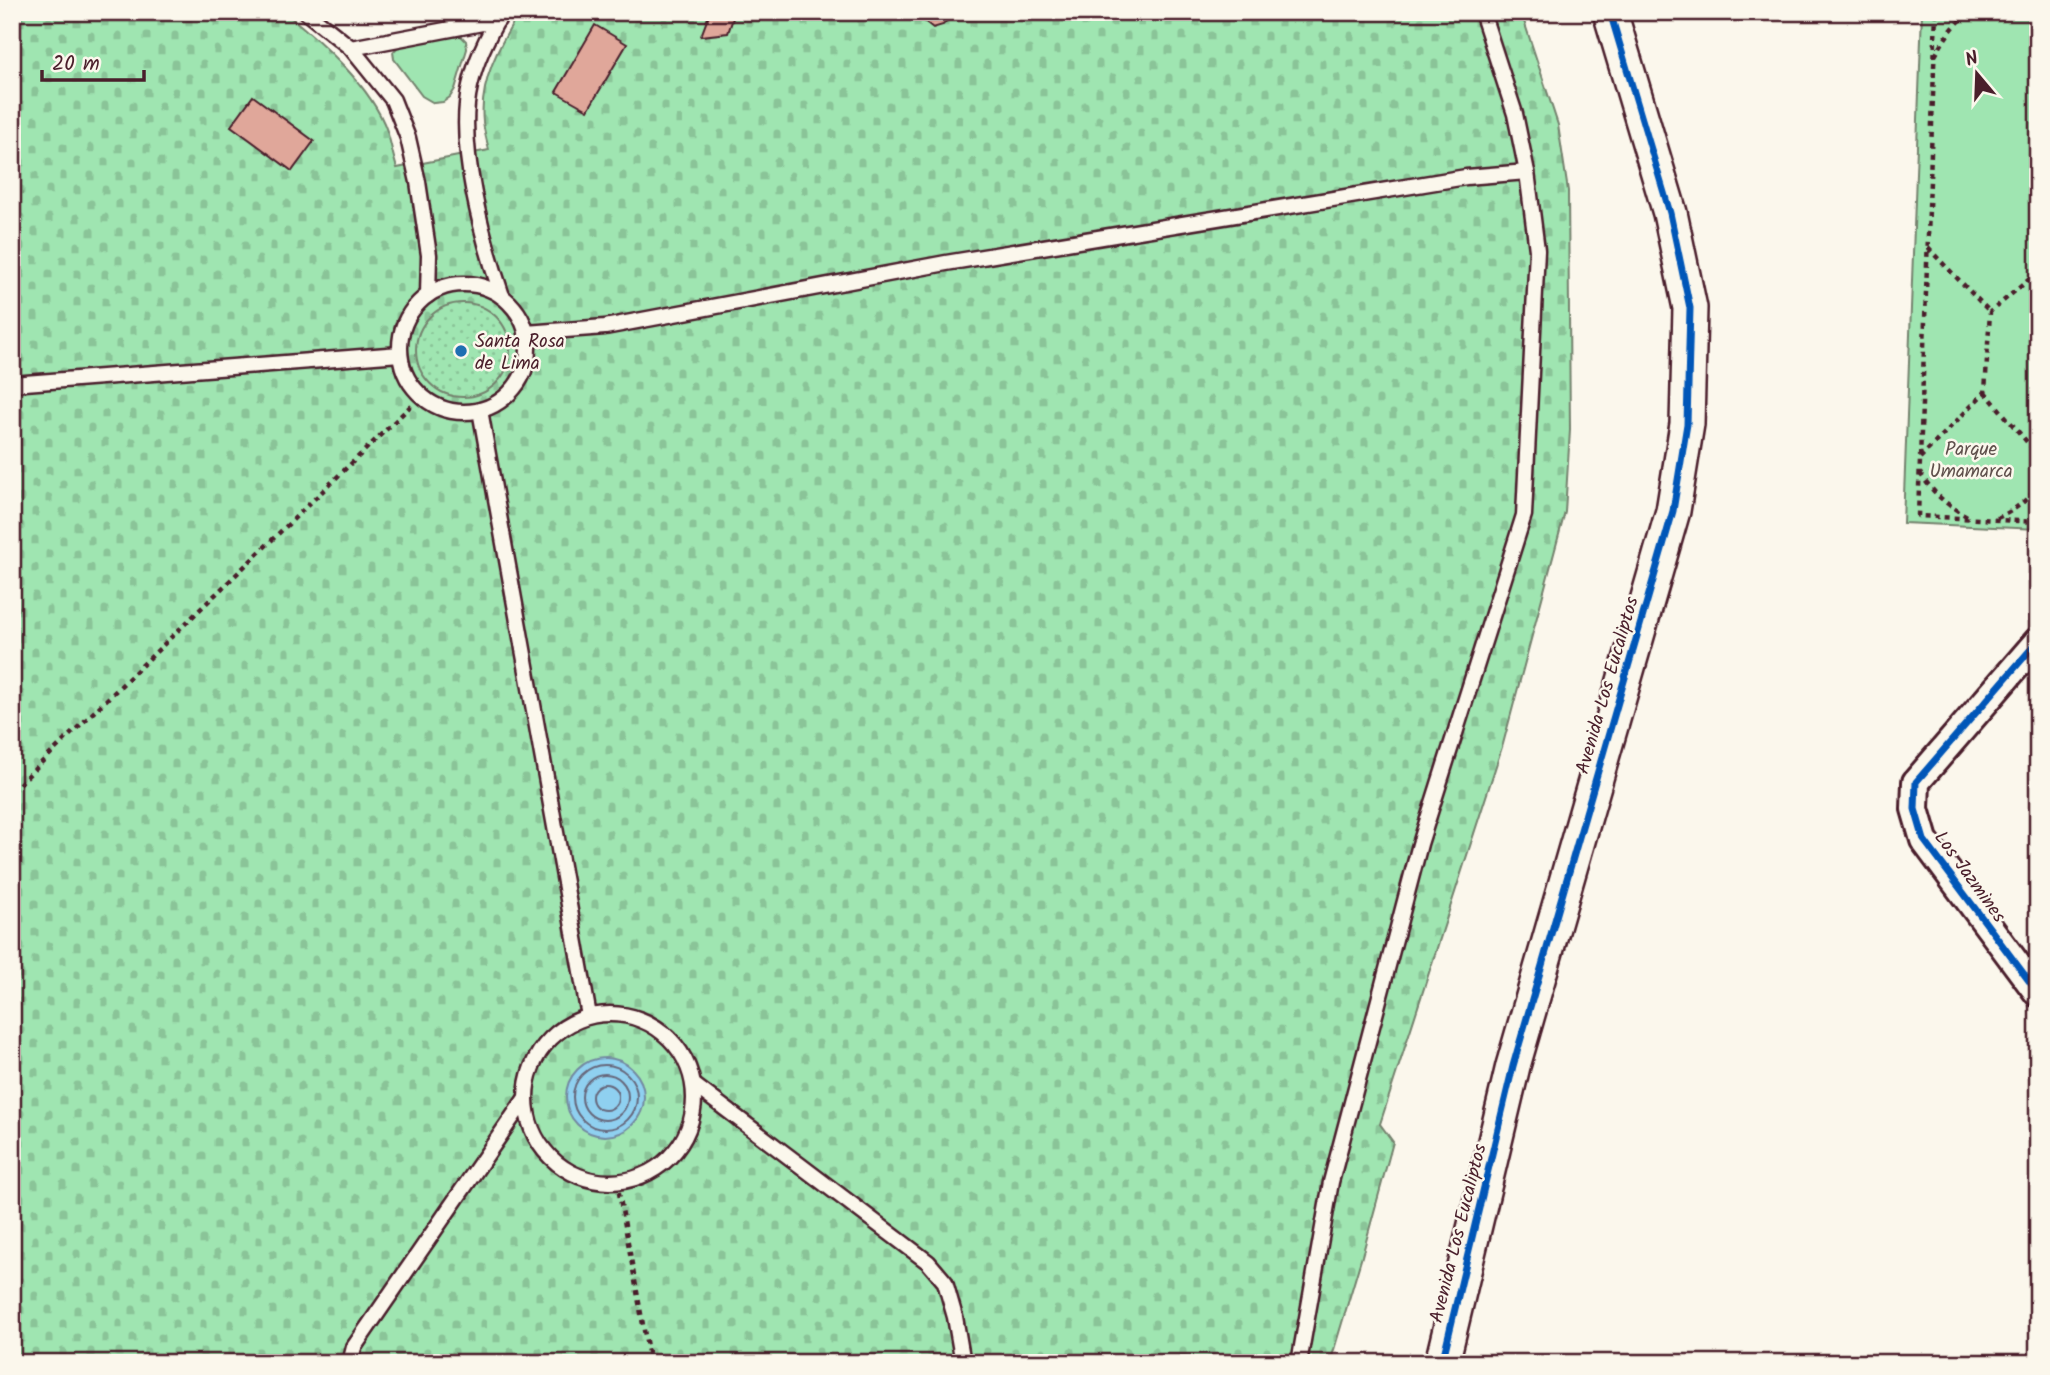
<svg xmlns="http://www.w3.org/2000/svg" width="2050" height="1375" font-family="Kalam,sans-serif">
<style>
.green{fill:#9fe5b1;stroke:#74826e;stroke-width:2}
.cemetery{fill:url(#cemetery-stones);stroke:#74826e;stroke-width:2}
.garden{fill:url(#garden-dots);stroke:#74826e;stroke-width:2}
.water{fill:#8fd0f0;stroke:#7389a1;stroke-width:2}
.lines{fill:none;stroke-linecap:round;stroke-linejoin:round}
.shore{stroke:#66667a;stroke-width:2}
.building{fill:#e0a79a;stroke:#4a1f2b;stroke-width:2}
.service-casing{stroke:#4a1f2b;stroke-width:19}
.minor-casing{stroke:#4a1f2b;stroke-width:32}
.tertiary-casing{stroke:#4a1f2b;stroke-width:38}
.path{stroke:#4a1f2b;stroke-width:4.5;stroke-dasharray:5 5;stroke-linecap:butt}
.service{stroke:#fbf7ec;stroke-width:14}
.minor{stroke:#fbf7ec;stroke-width:26}
.tertiary{stroke:#fbf7ec;stroke-width:33}
.cycleway-casing{stroke:#fbf7ec;stroke-width:11}
.cycleway{stroke:#0057b8;stroke-width:7}
.poi-dot{fill:#1f6fb2;stroke:#fbf7ec;stroke-width:2.5}
.labels{text-anchor:middle;stroke-width:5;stroke-linejoin:round;paint-order:stroke}
.poi-label{font-size:19px;fill:#4a1f2b;stroke:#fbf7ec;text-anchor:start}
.park-label{font-size:19px;fill:#5f504c;stroke:#fbf7ec}
.street-label{font-size:19px;fill:#4a1f2b;stroke:#fbf7ec}
</style>
<defs>
<pattern id="cemetery-stones" width="16" height="16" patternUnits="userSpaceOnUse" patternTransform="scale(1.75)"><rect width="16" height="16" fill="#9fe5b1"/><path d="M2 7V4a2 2 0 0 1 4 0v3zM10 15v-3a2 2 0 0 1 4 0v3z" fill="#8ac498"/></pattern>
<pattern id="garden-dots" width="8" height="8" patternUnits="userSpaceOnUse" patternTransform="scale(1.75)"><rect width="8" height="8" fill="#9fe5b1"/><path d="M2 2h.1M6 6h.1" fill="none" stroke="#8ac498" stroke-width="1.8" stroke-linecap="round"/></pattern>
</defs>
<rect width="100%" height="100%" fill="#fbf7ec"/>
<filter id="ink" filterUnits="userSpaceOnUse"><feTurbulence type="fractalNoise" baseFrequency=".0143" numOctaves="2"/><feDisplacementMap in="SourceGraphic" scale="14" xChannelSelector="R" yChannelSelector="G"/><feConvolveMatrix kernelMatrix="1 2 1 2 8 2 1 2 1" color-interpolation-filters="sRGB"/></filter>
<g filter="url(#ink)">
<g class="green">
<polygon points="1922,12 2038,12 2038,529 1903,523"/>
<polygon points="458,33 466,41 467,49 455,89 450,97 443,102 434,103 422,96 394,59 393,52 399,46"/>
</g>
<path class="cemetery" d="M12 12H284C320 40 372 87 387 131 391 143 393 157 397 168L489 150C487 141 484 131 483 122 479 82 499 45 520 12H1521L1558 125 1568 191 1570 430 1565 512 1503 744 1380 1124 1393 1142 1362 1256 1330 1363H12Z"/>
<circle class="garden" cx="463" cy="350" r="47"/>
<circle class="water" cx="605" cy="1097" r="39"/>
<g class="lines">
<g class="shore">
<circle cx="605" cy="1097" r="32"/>
<circle cx="605" cy="1097" r="23"/>
<circle cx="605" cy="1097" r="13"/>
</g>
</g>
<g class="building">
<polygon points="710,12 735,12 728,33 701,36"/>
<polygon points="913,12 954,12 943,25 933,28"/>
<polygon points="595,25 627,44 588,110 556,92"/>
<polygon points="253,96 314,141 292,171 231,126"/>
</g>
<g class="lines">
<defs>
<g id="service">
<polyline points="306,12 351,48 393,100 408,138 418,182 429,255 428,295"/>
<polyline points="351,48 498,20"/>
<circle cx="464" cy="348" r="64"/>
<path d="M502 296C483 240 456 144 470 86 476 59 488 35 502 12"/>
<polyline points="526,333 605,327 946,263 1466,177 1527,172"/>
<polyline points="12,384 400,354"/>
<polyline points="480,410 589,1016"/>
<circle cx="610" cy="1098" r="84"/>
<polyline points="694,1085 928,1262 945,1282 955,1317 963,1363"/>
<polyline points="350,1363 354,1347 525,1099"/>
<polyline points="1299,1363 1331,1182 1420,844 1524,515 1537,250 1527,172 1515,114 1482,12"/>
</g>
<polyline id="minor" points="2038,641 1916,782 1915,809 1924,840 2038,993"/>
<polyline id="tertiary" points="1442,1363 1513,1066 1673,511 1687,424 1690,308 1670,213 1610,12"/>
</defs>
<use href="#service" class="service-casing"/>
<use href="#minor" class="minor-casing"/>
<use href="#tertiary" class="tertiary-casing"/>
<g class="path">
<polyline points="1936,12 1918,516 2038,522"/>
<polyline points="2027,12 2038,22"/>
<path d="M1935 56C1945 38 1954 22 1973 12"/>
<polyline points="1928,248 1990,312"/>
<polyline points="1985,392 2038,455"/>
<polyline points="1920,458 1985,392 1990,312 2038,272"/>
<path d="M1920 473C1933 493 1946 505 1967 516"/>
<path d="M1997 518C2014 511 2026 501 2038 487"/>
<polyline points="12,791 421,396"/>
<polyline points="617,1182 650,1363"/>
</g>
<use href="#service" class="service"/>
<use href="#minor" class="minor"/>
<use href="#tertiary" class="tertiary"/>
<defs>
<g id="cycleway">
<polyline points="2038,641 1916,782 1915,809 1924,840 2038,993"/>
<polyline points="1442,1363 1513,1066 1673,511 1687,424 1690,308 1670,213 1610,12"/>
</g>
</defs>
<use href="#cycleway" class="cycleway-casing"/>
<use href="#cycleway" class="cycleway"/>
</g>
</g>
<circle class="poi-dot" cx="461" cy="351" r="7"/>
<g class="labels">
<g class="poi-label">
<text x="475" y="347">Santa Rosa<tspan x="475" dy="22">de Lima</tspan></text>
</g>
<g class="park-label">
<text x="1971" y="455">Parque<tspan x="1971" dy="22">Umamarca</tspan></text>
</g>
<g class="street-label">
<text transform="translate(1606 685) rotate(-74)" y="7">Avenida Los Eucaliptos</text>
<text transform="translate(1971 876) rotate(54)" y="7">Los Jazmines</text>
<text transform="translate(1457 1233) rotate(-76)" y="7">Avenida Los Eucaliptos</text>
</g>
</g>
<rect width="2050" height="1375" fill="none" stroke="#fbf7ec" stroke-width="42"/>
<rect x="21" y="21" width="2008" height="1333" fill="none" stroke="#4a1f2b" stroke-width="2.5" filter="url(#ink)"/>
<g transform="translate(1977 74) rotate(341)" stroke="#fbf7ec" stroke-width="5" paint-order="stroke">
<path d="M0-5L12 26L0 18L-12 26Z" fill="#4a1f2b"/>
<text y="-10" font-size="19" font-weight="bold" text-anchor="middle" fill="#4a1f2b">N</text>
</g>
<path d="M42 70v10h102v-10" fill="none" stroke="#4a1f2b" stroke-width="3.5"/>
<text x="52" y="70" font-size="21" fill="#4a1f2b" stroke="#fbf7ec" stroke-width="5" paint-order="stroke">20 m</text>
</svg>
